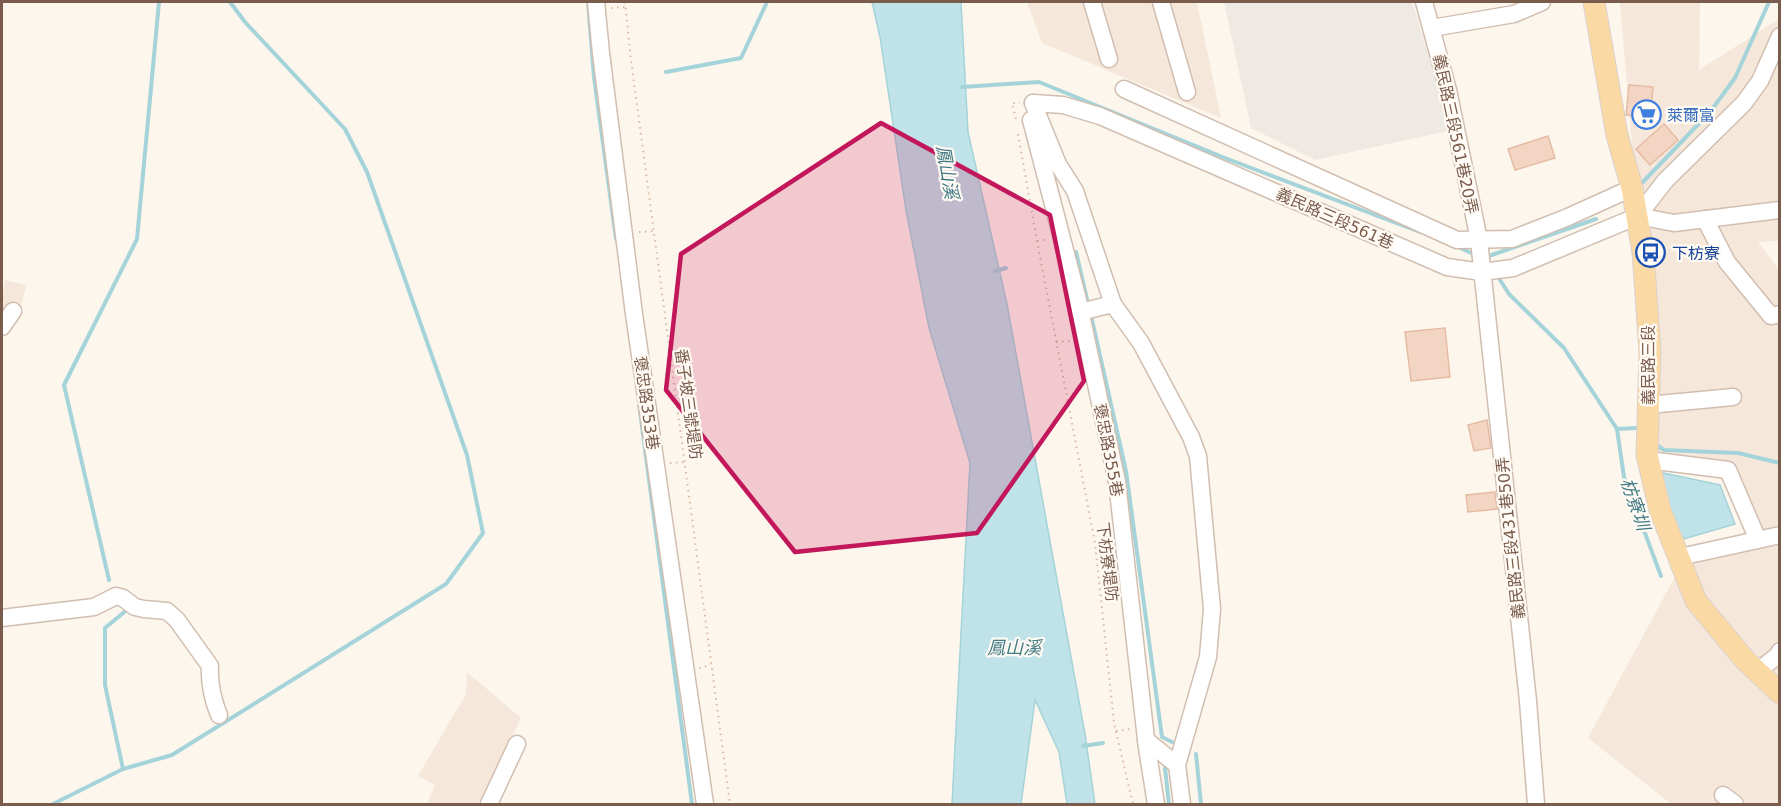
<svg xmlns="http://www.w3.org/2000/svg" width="1781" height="806" font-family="'DejaVu Sans','Noto Sans TC',sans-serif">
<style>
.residential{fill:#f5e8da}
.industrial{fill:#efe9e4}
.water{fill:#bfe3e8;stroke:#a5d3da;stroke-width:1.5}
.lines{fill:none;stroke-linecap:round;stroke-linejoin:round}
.stream{stroke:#a5d3da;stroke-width:4}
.building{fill:#f3d5c3;stroke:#e6bba3;stroke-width:1.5}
.minor-casing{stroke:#d1beb0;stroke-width:19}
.major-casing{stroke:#dad1cd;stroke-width:23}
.path{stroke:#d9b8a5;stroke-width:2;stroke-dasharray:1.5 4.5;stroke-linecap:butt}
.minor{stroke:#fff;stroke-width:16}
.major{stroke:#fbd9a5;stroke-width:21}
.marked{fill:#c2185b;fill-opacity:0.2;stroke:#c2185b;stroke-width:4.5;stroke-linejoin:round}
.labels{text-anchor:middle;stroke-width:4.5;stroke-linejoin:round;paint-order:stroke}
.shop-label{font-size:16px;fill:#366cbe;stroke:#fffaf3;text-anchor:start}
.street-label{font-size:16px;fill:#7a5c4d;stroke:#fffaf3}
.transit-label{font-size:16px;fill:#164399;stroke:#fffaf3;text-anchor:start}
.water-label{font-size:18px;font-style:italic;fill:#437c86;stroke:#fffaf3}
</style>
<rect width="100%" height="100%" fill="#fdf6ec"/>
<g class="residential">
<polygon points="1027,2 1197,2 1221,118 1042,43"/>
<polygon points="1620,2 1700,2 1699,70 1779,19 1779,241 1758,242 1780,271 1779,804 1671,804 1588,738 1677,573 1747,531 1727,482 1658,456"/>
<polygon points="5,280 26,285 18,321 2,317 2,295"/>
<polygon points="467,672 521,718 480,804 427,804 435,785 418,776 466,694"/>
</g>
<polygon class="industrial" points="1224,2 1412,2 1452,130 1315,160 1251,128"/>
<g class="water">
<polygon points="872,2 961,2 968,132 1007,304 1085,734 1095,804 1067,804 1059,752 1035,700 1021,804 952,804 970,463 929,328 906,210 880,37"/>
<polygon points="1659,472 1720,485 1735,524 1684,539 1667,514"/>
</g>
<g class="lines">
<g class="stream">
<polyline points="588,2 594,77 616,239"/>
<polyline points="666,72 741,58 767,2"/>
<polyline points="962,87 1039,82 1225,158 1420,232"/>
<polyline points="1640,185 1710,112 1735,78 1769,2"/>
<polyline points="1458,247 1476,255"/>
<polyline points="1076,252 1087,299"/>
<polyline points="1486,257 1596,219"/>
<polyline points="995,271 1006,268"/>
<polyline points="1500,280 1509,294 1564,348 1617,429 1636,428"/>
<polyline points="1092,320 1126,471 1162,737 1172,742"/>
<polyline points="639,404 692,804"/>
<polyline points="1617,429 1624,477 1661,576"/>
<polyline points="1658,446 1664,450 1738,453 1780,463"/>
<polyline points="109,580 64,385 137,239 159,2"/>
<polyline points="1083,746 1103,743"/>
<polyline points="1196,754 1201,804"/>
<polyline points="1165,768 1169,804"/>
<polyline points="123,769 105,685 105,628 128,609"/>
<polyline points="53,804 123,769 172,755 446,584 483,533 467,455 367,172 345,129 245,22 230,2"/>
</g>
</g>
<g class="building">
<polygon points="1629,85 1653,87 1650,118 1626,115"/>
<polygon points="1664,124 1678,140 1650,165 1636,149"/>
<polygon points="1548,136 1555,158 1515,170 1508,149"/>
<polygon points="1445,328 1450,377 1411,381 1405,332"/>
<polygon points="1487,420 1491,448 1474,451 1468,425"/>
<polygon points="1495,492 1497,509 1468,512 1466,495"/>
</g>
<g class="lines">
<defs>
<g id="minor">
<polyline points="596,2 601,53 634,314 705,804"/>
<polyline points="1092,2 1109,59"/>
<polyline points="1161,2 1187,92"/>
<polyline points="1424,2 1448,90 1479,240 1528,701 1536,804"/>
<polyline points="1432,28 1514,14 1542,2"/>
<polyline points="1124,89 1457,240 1512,239 1568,217 1632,188"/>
<polyline points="1033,103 1063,105 1100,116 1447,267 1482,272 1513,268 1638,216 1665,181 1744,103 1760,81 1780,36"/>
<polyline points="1033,103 1058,164 1075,191 1113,304 1141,343 1191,437 1198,456 1212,609 1208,657 1177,765 1182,804"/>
<polyline points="1031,120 1077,296 1117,482 1147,748 1156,804"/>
<polyline points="1638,216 1674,223 1780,210"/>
<polyline points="1705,219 1727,262 1771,316 1780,314"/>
<polyline points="1080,312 1113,304"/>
<polyline points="2,327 13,311"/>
<polyline points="1648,405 1733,397"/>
<polyline points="1648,460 1728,470 1758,540"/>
<polyline points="1680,557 1780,535"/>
<path d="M2 618 94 607 116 596 123 598 135 607 144 609 167 611 177 620 210 666C209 684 212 698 219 715"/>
<polyline points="1757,672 1778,655 1780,651"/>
<polyline points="1146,740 1177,765"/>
<polyline points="1723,795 1735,804"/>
<polyline points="489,804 517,744"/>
</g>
<polyline id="major" points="1594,2 1617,135 1632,188 1643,252 1650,352 1647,455 1660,510 1696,601 1745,660 1780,693"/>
</defs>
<use href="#minor" class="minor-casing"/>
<use href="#major" class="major-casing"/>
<g class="path">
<polyline points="625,2 631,60 730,804"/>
<polyline points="611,8 626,7"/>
<polyline points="1016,119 1012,103 1020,103"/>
<polyline points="1018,134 1037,241 1095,543 1114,723 1133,804"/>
<polyline points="639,232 654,231"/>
<polyline points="1037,241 1048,239"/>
<polyline points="1056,342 1071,341"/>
<polyline points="670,463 685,462"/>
<polyline points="699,668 711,665"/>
<polyline points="1116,731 1130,729"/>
</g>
<use href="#minor" class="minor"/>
<use href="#major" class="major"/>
</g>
<path class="marked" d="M881 123 1050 215 1084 381 977 533 795 552 666 390 681 254Z"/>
<defs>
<symbol id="supermarket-ring" viewBox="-11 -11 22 22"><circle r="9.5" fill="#fffaf3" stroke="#3f7fe0" stroke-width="1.5"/><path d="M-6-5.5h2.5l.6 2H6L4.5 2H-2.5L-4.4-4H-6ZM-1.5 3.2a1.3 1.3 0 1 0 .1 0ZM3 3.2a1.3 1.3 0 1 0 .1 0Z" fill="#3f7fe0"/></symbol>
<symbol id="bus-ring" viewBox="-11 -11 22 22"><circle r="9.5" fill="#fffaf3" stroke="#1a4fb4" stroke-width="1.5"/><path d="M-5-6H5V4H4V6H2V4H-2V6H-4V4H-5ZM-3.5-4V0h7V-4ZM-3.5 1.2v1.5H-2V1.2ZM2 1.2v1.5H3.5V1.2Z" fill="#1a4fb4"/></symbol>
</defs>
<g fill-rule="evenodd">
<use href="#supermarket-ring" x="1630" y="98" width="33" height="33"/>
<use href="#bus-ring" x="1634" y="236" width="33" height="33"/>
</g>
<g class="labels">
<g class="shop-label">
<text x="1667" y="121">萊爾富</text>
</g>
<g class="street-label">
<text transform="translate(1456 134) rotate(78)" y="6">義民路三段561巷20弄</text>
<text transform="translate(1335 218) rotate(24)" y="6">義民路三段561巷</text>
<text transform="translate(1648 365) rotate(-90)" y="6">義民路三段</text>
<text transform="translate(647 403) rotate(82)" y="6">褒忠路353巷</text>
<text transform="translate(689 404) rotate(82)" y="6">番子坡三號堤防</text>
<text transform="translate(1109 450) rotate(79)" y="6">褒忠路355巷</text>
<text transform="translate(1510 538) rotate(-96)" y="6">義民路三段431巷50弄</text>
<text transform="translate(1108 562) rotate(83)" y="6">下枋寮堤防</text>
</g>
<g class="transit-label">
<text x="1672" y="259">下枋寮</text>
</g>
<g class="water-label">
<text transform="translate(947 172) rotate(80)" y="6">鳳山溪</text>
<text transform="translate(1635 504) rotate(71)" y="6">枋寮圳</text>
<text x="1014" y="654">鳳山溪</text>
</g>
</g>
<rect width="1781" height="806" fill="none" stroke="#7a5c4d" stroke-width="6"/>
</svg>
